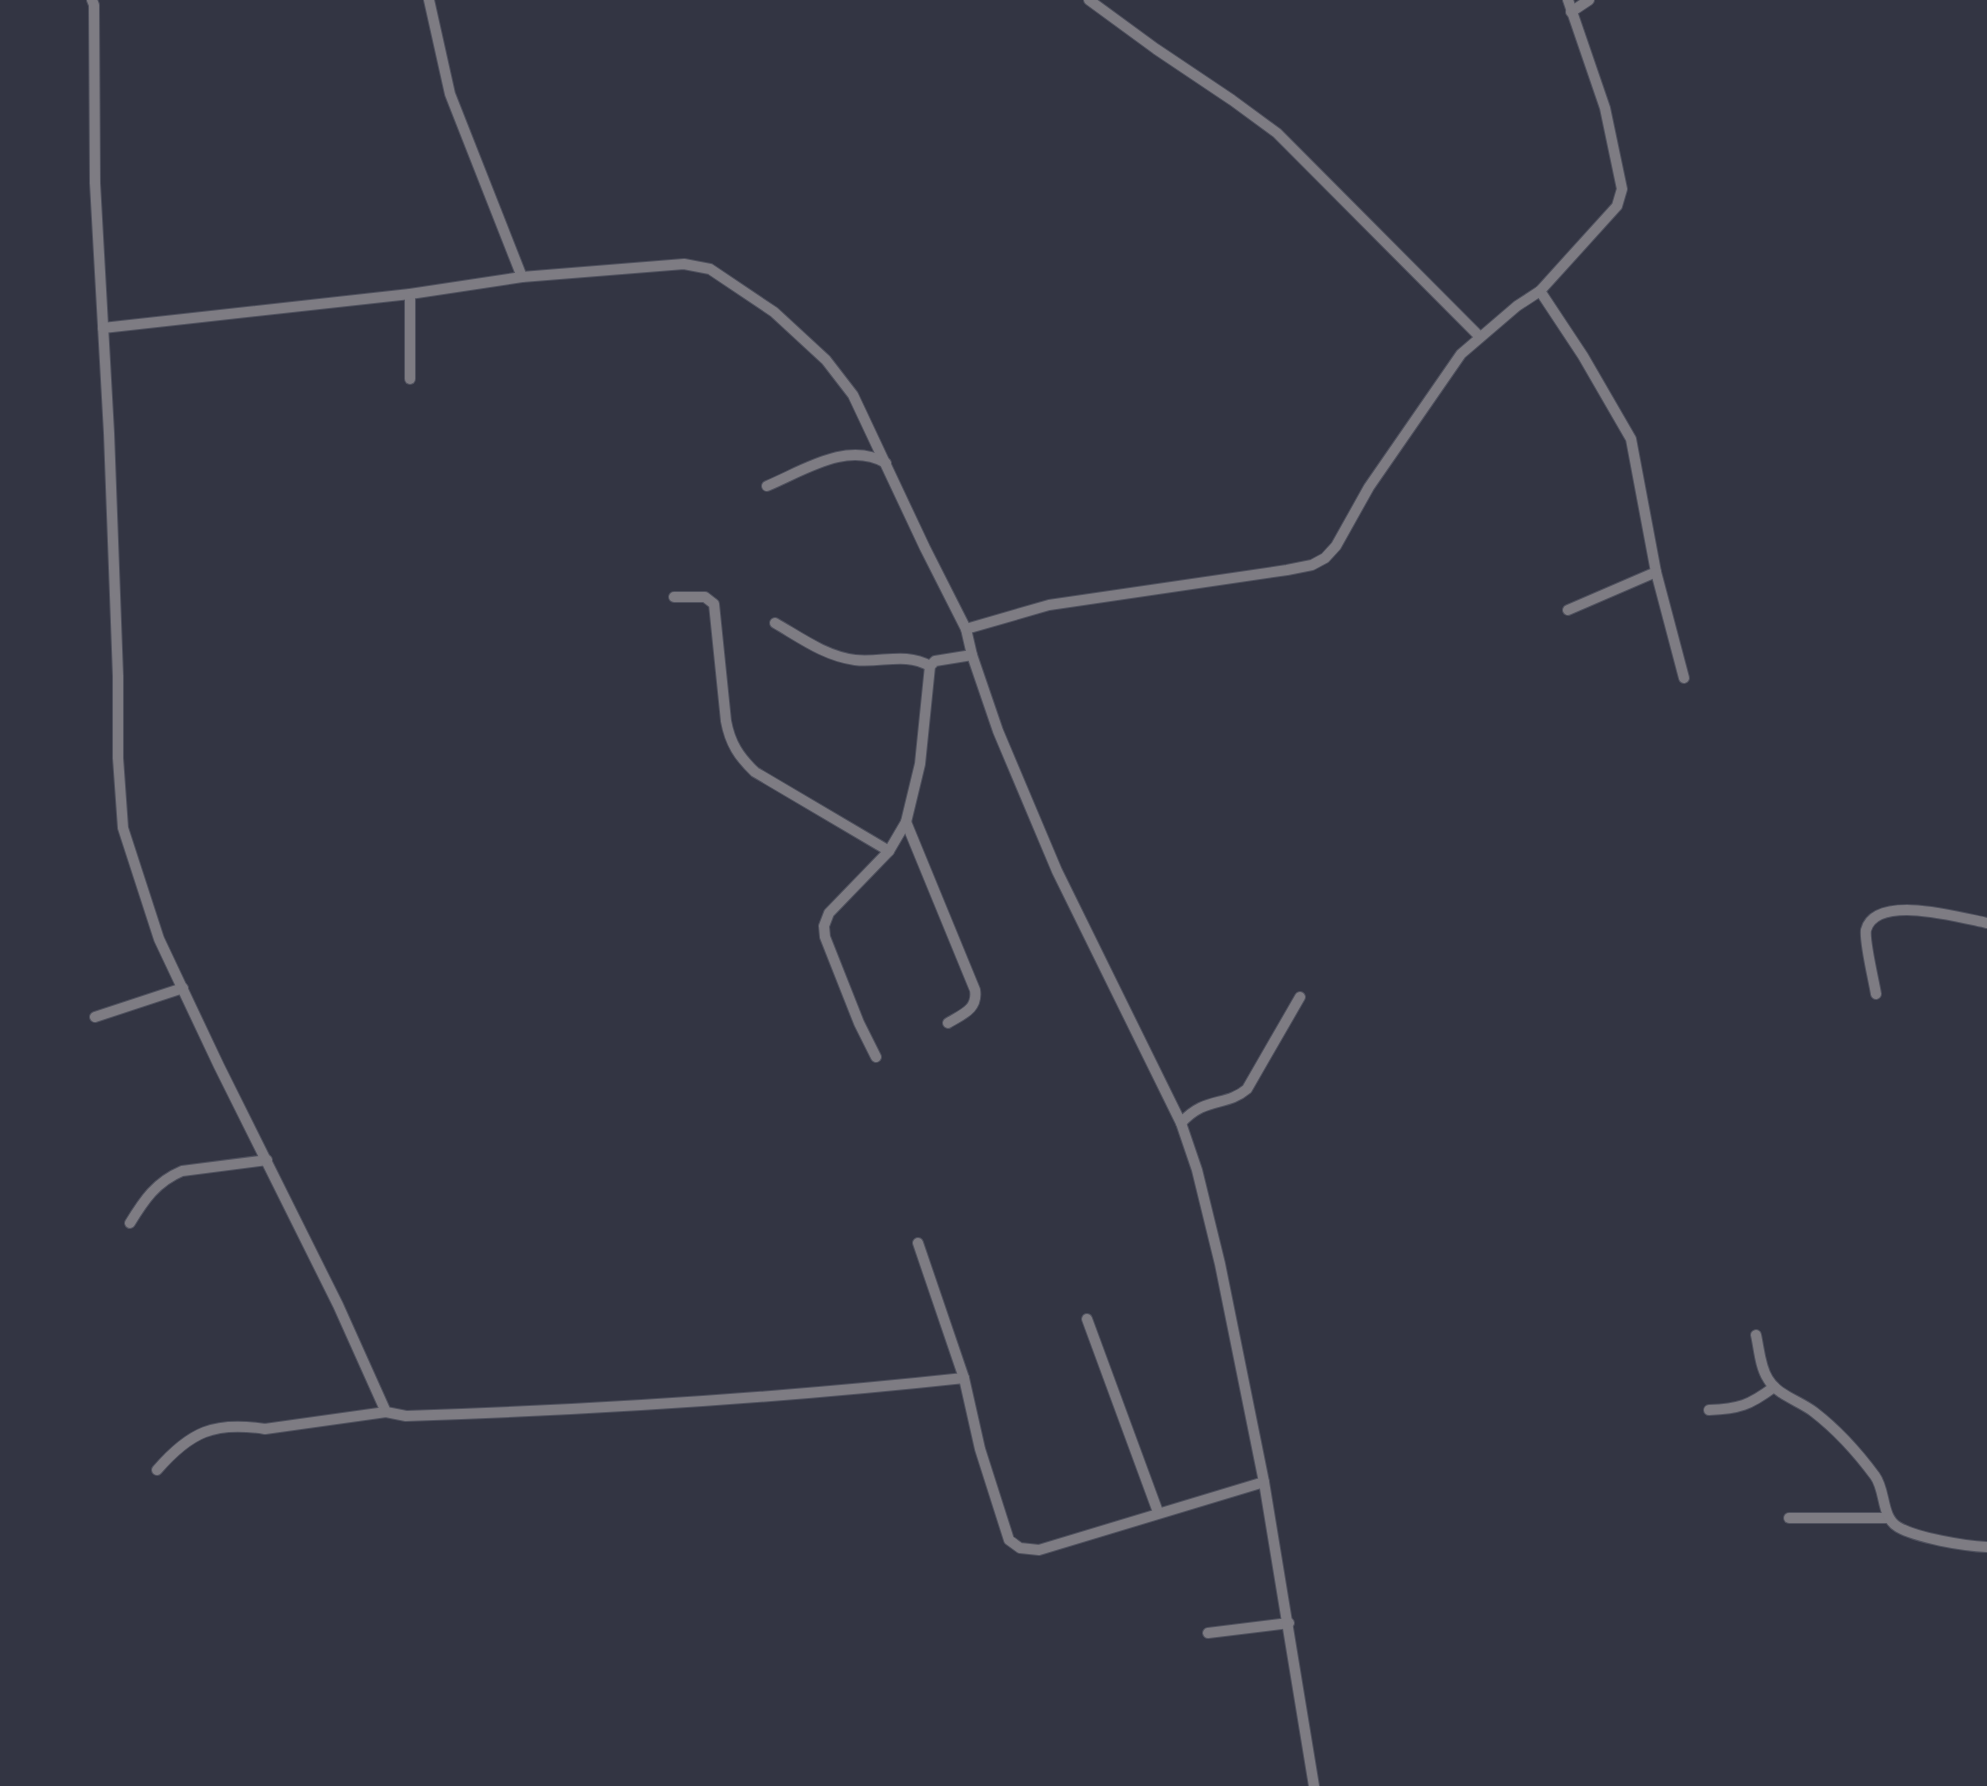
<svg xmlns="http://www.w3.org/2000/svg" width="1987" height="1786" font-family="Rubik,sans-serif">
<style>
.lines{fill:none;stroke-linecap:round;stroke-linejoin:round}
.service-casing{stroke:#50525f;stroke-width:12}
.minor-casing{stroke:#50525f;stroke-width:12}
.service{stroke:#7e7c83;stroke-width:10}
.minor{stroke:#7e7c83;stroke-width:10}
</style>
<rect width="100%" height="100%" fill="#333543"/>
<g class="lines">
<defs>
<g id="service">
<polyline points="410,379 410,294"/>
<path d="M767 486C805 470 847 441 886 463"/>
<path d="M775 623C801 638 825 656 855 660 882 663 905 652 930 666"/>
<polyline points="95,1017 183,988"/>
<path d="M130 1223C144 1200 156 1182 182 1171L267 1160"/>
<path d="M1709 1410C1739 1409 1750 1405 1774 1387"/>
<polyline points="1789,1518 1888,1518"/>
<polyline points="1208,1633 1289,1623"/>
</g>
<g id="minor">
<path d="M92 0 94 5 95 183 109 433 118 676V758L123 828 159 939 219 1066 338 1305 386 1412 406 1416C592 1410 779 1398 964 1378L980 1449 1009 1540 1020 1548 1039 1550 1264 1482"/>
<polyline points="429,0 450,94 522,277"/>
<polyline points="1089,0 1156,49 1232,100 1277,133 1480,337"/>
<polyline points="1571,12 1589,0"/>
<polyline points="1540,291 1583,356 1631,439 1656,572 1568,610"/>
<polyline points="103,328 410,294 522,277 684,264 710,269 774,312 826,360 853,395 925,548 966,629 972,655 998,731 1057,871 1181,1123 1197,1170 1220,1264 1264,1482 1314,1786"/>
<polyline points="1656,572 1684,678"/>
<path d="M674 597H705L714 604 726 721C730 743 739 757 755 772L889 851"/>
<polyline points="966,629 1049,605 1287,570 1312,565 1325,558 1336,546 1369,487 1461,354 1517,306 1540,291 1617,206 1622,189 1605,108 1568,0"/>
<path d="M906 822 975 990C978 1009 963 1014 948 1023"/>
<path d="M1876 994C1874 981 1864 941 1866 930 1876 893 1962 918 1987 923"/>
<polyline points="876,1057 859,1023 825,937 824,926 829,913 889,851 906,822 920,764 930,666 935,661 972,655"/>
<path d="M1181 1123C1205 1096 1226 1107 1247 1089L1300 997"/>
<polyline points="918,1243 964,1378"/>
<polyline points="1087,1319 1158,1512"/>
<path d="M1756 1335C1759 1348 1760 1367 1768 1379 1777 1395 1800 1401 1814 1412 1836 1429 1858 1453 1875 1476 1886 1491 1881 1517 1898 1527 1917 1538 1964 1546 1987 1547"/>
<path d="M157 1470C190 1432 214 1421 265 1429L386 1412"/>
</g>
</defs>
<use href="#service" class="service-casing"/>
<use href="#minor" class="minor-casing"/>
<use href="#service" class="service"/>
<use href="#minor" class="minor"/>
</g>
</svg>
